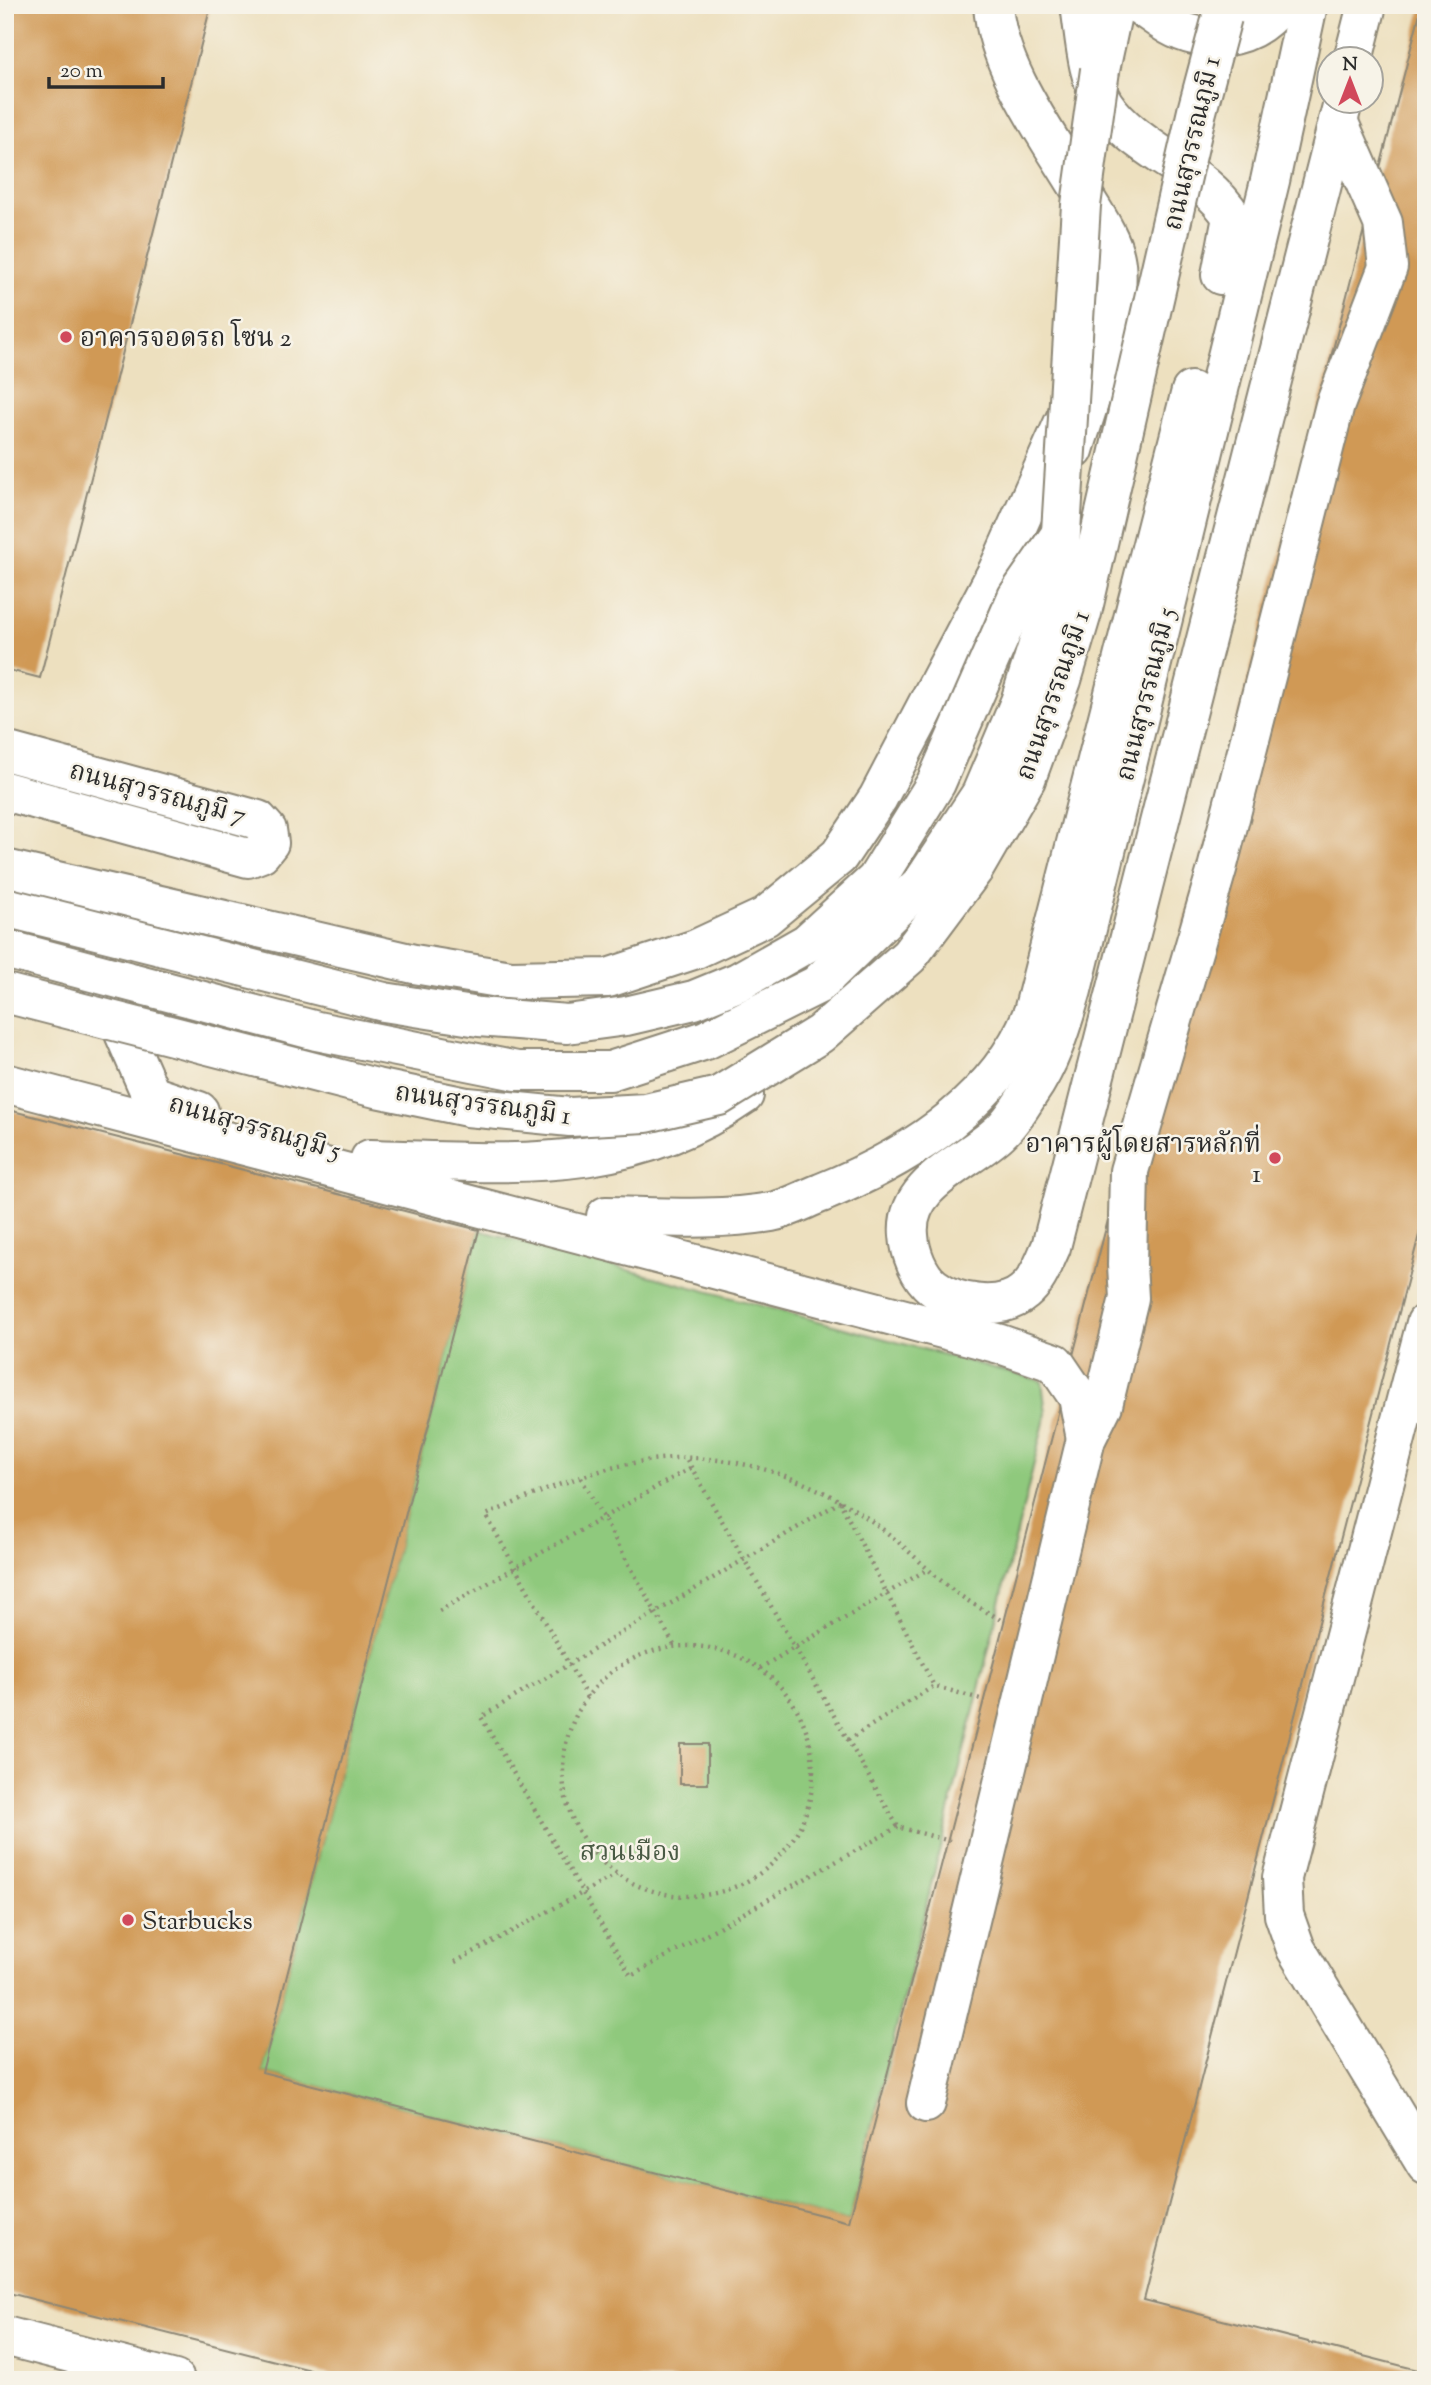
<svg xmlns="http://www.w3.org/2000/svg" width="1431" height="2385" font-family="'Sorts Mill Goudy','Noto Serif Thai',serif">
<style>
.green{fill:#8fc97d;stroke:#5d7a54;stroke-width:2}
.building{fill:#d09954}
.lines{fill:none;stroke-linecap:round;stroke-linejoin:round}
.minor-casing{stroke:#8c8675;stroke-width:42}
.highway-casing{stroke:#8c8675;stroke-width:42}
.path{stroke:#8c8675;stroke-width:4.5;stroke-dasharray:2 5;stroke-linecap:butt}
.minor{stroke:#fff;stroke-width:38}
.highway{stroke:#fff;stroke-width:38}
.highway-bridge-casing{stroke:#8c8675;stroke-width:42;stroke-linecap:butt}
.highway-bridge{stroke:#fff;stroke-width:38}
.poi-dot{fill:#d1495b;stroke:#f7f3e8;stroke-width:2.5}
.labels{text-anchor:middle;stroke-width:5;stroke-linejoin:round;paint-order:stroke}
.street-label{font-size:26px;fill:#2b2b2b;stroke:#f7f3e8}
.poi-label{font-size:26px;fill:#2b2b2b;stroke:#f7f3e8;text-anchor:start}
.park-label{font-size:26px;fill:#495a44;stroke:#f7f3e8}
</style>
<rect width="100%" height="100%" fill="#f7f3e8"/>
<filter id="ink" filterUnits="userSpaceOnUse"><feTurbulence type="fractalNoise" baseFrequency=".0143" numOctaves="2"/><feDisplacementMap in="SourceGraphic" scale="14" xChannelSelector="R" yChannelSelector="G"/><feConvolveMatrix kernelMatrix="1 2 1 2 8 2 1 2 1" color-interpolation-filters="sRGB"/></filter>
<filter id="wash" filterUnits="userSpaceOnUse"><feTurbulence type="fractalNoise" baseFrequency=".00686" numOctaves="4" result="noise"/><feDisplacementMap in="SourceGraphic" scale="28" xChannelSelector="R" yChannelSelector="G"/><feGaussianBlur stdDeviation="1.57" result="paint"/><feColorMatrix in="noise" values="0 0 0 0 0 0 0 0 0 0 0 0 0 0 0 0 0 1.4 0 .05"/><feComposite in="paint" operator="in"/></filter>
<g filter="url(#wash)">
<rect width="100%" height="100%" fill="#ede0bf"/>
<polygon class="green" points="479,1230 1042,1381 1046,1414 849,2222 262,2072"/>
<g id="blocks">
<g class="building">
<polygon points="5,5 211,5 40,678 5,669"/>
<polygon points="1422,5 1426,5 1426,1208 1144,2300 1426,2372 1426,2380 350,2380 5,2292 5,1109 479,1230 262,2072 849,2222"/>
<rect x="680" y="1744" width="28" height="40"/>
</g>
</g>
</g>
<g filter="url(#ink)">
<use href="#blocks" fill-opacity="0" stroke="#8c8675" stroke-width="2"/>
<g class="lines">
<defs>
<g id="minor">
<path d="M993 5C997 70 1052 141 1084 196 1095 215 1111 237 1115 258 1125 305 1088 403 1074 450"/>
<path d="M1080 5C1085 37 1086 76 1104 104 1136 152 1202 168 1232 217L1221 275"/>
<path d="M1139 5C1152 13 1166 26 1181 31 1216 45 1256 36 1279 5"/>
<path d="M1308 5 1270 181 1072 990C1061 1027 1051 1062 1029 1093 1021 1106 1011 1122 1000 1132 969 1162 904 1183 909 1235 910 1253 919 1276 933 1287 956 1305 1001 1312 1024 1292 1038 1281 1044 1262 1051 1247 1145 864 1246 483 1343 102"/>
<polyline points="1353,60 1367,5"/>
<polyline points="5,751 258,820 267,830 269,843 261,853 248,858 5,791"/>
<polyline points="46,922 83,939 151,1095 199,1111"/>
<polyline points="5,1083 1000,1344 1055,1363 1078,1397 1086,1439"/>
<path d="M370 1159C507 1162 625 1178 744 1095"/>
<path d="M606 1216C661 1217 717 1221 771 1212 788 1209 805 1199 821 1193 908 1158 997 1103 1033 1012L1191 391"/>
<polyline points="1426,1323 1282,1878 1284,1915 1296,1949 1426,2165"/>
<polyline points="926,2103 1086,1439 1103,1405 1129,1298 1127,1265 1129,1171 1217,869 1335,405 1388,267 1383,223 1338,121"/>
<polyline points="5,2336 175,2380"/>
</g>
<g id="highway">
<polyline points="1100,70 1114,5"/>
<polyline points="5,869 414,964 511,980 608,978 696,949 765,917 839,856 878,798 998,570 1067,415"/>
</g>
</defs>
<use href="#minor" class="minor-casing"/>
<use href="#highway" class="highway-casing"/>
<g class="path">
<polyline points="687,1460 898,1827 950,1841"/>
<polyline points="581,1478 675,1647"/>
<polyline points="439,1611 692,1467"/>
<circle cx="688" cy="1771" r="125"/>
<polyline points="760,1668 928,1569"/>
<path d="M587 1697 486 1515C545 1490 608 1461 674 1458 745 1455 821 1483 877 1525 903 1544 925 1568 950 1588 966 1601 986 1611 1004 1622"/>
<polyline points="848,1740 934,1686 984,1700"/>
<polyline points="898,1827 631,1976 481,1717 840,1502 934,1686"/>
<polyline points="455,1962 617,1874"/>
</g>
<use href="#minor" class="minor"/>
<use href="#highway" class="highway"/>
<defs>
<g id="highway-bridge">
<polyline points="5,907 384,1002 479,1017 567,1024 626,1016 694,1000 738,982 807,943 876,880 936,783 1017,597 1060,535"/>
<polyline points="5,949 317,1031 517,1071 610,1071 706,1040 817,985 923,882 981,794 1020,702 1058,581 1081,205 1100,70"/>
<polyline points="5,993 376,1088 467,1107 570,1117 646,1113 719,1096 820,1034 909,956 974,869 1026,779 1062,680 1082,613 1197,111 1222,17"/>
</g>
</defs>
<use href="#highway-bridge" class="highway-bridge-casing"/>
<use href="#highway-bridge" class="highway-bridge"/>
</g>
</g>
<g class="poi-dot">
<circle cx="66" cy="337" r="7"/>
<circle cx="1275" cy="1158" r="7"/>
<circle cx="128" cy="1920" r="7"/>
</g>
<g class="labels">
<g class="street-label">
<text transform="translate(1191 143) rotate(-77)" y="9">ถนนสุวรรณภูมิ 1</text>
<text transform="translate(1145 694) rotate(-76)" y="9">ถนนสุวรรณภูมิ 5</text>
<text transform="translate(1052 695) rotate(-71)" y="9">ถนนสุวรรณภูมิ 1</text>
<text transform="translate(158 792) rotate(15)" y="9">ถนนสุวรรณภูมิ 7</text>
<text transform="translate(483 1103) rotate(8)" y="9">ถนนสุวรรณภูมิ 1</text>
<text transform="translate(255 1126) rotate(16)" y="9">ถนนสุวรรณภูมิ 5</text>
</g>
<g class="poi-label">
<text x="80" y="346">อาคารจอดรถ โซน 2</text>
<text x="1261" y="1152" text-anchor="end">อาคารผู้โดยสารหลักที่<tspan x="1261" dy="30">1</tspan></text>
<text x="142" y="1929">Starbucks</text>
</g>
<g class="park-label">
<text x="630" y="1860">สวนเมือง</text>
</g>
</g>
<rect width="1431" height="2385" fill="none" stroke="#f7f3e8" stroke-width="28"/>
<g transform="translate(1350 80)"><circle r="33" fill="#f7f3e8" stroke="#a5a39c" stroke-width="2"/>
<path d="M0-5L12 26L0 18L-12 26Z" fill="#d1495b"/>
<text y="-10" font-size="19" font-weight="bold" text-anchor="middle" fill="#2b2b2b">N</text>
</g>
<path d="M49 77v10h114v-10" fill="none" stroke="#2b2b2b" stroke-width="3.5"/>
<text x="60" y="77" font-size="21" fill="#2b2b2b" stroke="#f7f3e8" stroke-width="5" paint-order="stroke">20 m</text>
</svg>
